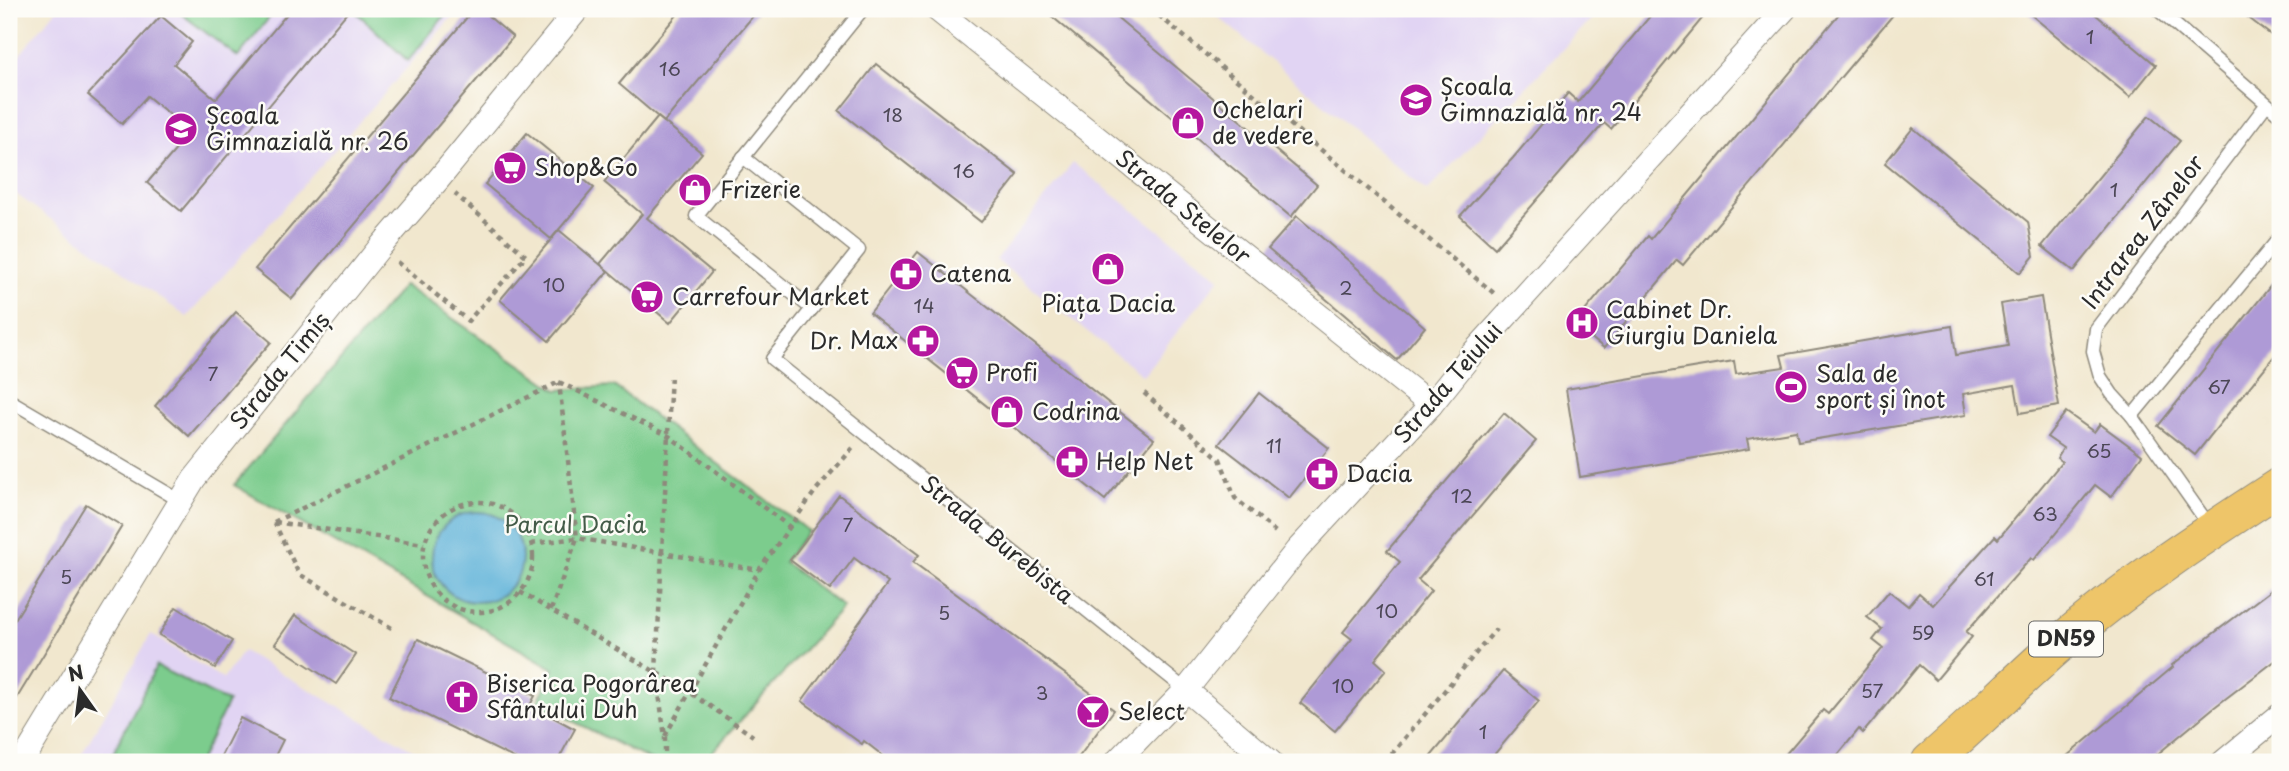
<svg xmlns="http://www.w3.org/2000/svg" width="2289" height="771" font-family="'Playpen Sans',sans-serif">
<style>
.built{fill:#e1d4f3}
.green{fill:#7bcc8d;stroke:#537c5c;stroke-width:2}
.water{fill:#5cb1d8;stroke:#446e82;stroke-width:2}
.building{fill:#ae9ad6}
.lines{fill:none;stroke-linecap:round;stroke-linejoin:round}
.lane-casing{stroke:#8e897c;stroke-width:15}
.street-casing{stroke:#8e897c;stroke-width:25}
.primary-casing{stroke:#8e897c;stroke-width:39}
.path{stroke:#8e897c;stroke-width:4.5;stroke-dasharray:5 5;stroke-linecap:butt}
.lane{stroke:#fff;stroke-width:12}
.street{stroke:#fff;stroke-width:23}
.primary{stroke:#eec569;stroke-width:37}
.labels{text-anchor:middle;stroke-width:5;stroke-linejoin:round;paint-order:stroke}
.number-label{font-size:19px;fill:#4c4756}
.shield{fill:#fdfcf7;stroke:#6a6a68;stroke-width:2}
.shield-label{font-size:21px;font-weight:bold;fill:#2b2b2b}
.poi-label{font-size:23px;fill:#2b2b2b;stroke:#fdfcf7;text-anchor:start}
.street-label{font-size:23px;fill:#2b2b2b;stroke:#fdfcf7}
.park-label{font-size:23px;fill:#435b48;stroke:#fdfcf7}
</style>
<rect width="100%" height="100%" fill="#fdfcf7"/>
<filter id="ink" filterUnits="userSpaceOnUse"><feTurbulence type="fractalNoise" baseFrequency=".0143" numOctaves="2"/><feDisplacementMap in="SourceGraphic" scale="14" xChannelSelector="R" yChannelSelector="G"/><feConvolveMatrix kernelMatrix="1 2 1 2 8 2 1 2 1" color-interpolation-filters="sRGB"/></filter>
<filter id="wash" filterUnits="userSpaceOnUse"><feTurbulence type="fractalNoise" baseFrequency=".00686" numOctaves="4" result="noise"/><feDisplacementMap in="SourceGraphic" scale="28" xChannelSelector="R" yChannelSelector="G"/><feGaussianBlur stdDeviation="1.57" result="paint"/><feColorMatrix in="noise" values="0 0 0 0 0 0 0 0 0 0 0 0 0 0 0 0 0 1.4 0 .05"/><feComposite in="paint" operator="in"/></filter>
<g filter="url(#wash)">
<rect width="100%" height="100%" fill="#f1e7ce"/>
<g class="built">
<polygon points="57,9 459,9 187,317 9,189 9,68"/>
<polygon points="1209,9 1601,9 1427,191"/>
<polygon points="1073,163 1220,278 1143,375 996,260"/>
<polygon points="151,634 223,679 243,651 434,762 77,762"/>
</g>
<g class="green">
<polygon points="175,9 276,9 238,57"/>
<polygon points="353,9 450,9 408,61"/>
<polygon points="404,285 557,390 614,386 808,531 784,562 843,607 703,762 654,762 537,703 554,669 234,485"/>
<polygon points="156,666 228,702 199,762 109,762"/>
</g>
<circle class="water" cx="477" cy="557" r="45"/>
<g id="blocks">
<g class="building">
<polygon points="291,9 350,9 181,211 147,183 191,132 147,96 122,124 88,95 161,16 192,42 174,64 216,99"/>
<polygon points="474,9 480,9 513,37 292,299 255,269"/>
<polygon points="682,9 759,9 664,122 619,84"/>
<polygon points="1043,9 1107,9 1317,185 1291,217"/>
<polygon points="1656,9 1710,9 1611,129 1604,123 1495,248 1460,216 1513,158 1568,93 1578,102"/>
<polygon points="1843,9 1898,9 1683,265 1677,260 1604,348 1574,324 1648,236 1651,239"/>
<polygon points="2024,9 2089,9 2156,65 2130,97"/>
<polygon points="2237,9 2280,9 2280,42"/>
<polygon points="876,64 1018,175 981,222 839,111"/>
<polygon points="2149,116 2180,141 2074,271 2042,246"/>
<polygon points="658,117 702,153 647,218 712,272 670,323 600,264 642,214 604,182"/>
<polygon points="1913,128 2028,222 2034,256 2020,273 1885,163"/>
<polygon points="527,133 594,188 551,239 485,184"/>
<polygon points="1297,216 1425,327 1397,360 1268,249"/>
<polygon points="559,230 608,271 549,341 500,300"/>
<polygon points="918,252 1154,439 1105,500 870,313"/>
<polygon points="2280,274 2280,349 2195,455 2158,426"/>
<polygon points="2041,297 2059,406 2020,413 2015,385 1963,394 1966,415 1798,442 1796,431 1747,439 1749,449 1580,477 1566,389 1734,361 1736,374 1784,367 1781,355 1952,326 1956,355 2008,346 2001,304"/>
<polygon points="236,312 271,342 189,436 155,406"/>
<polygon points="1259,393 1329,448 1289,498 1219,444"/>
<polygon points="2066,412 2094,432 2100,424 2142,455 2111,497 2095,485 2034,560 2031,558 1966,632 1972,637 1936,680 1919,665 1863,733 1859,729 1832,762 1779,762 1823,710 1828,714 1883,648 1873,640 1882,629 1867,617 1889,591 1908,606 1919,593 1933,605 1995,536 1998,539 2062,462 2057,458 2063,448 2047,437"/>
<polygon points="1504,413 1536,441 1418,580 1431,591 1375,660 1386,670 1335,731 1300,703 1352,639 1343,632 1400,562 1387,551"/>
<polygon points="839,495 919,555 913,562 1114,710 1075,762 891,762 864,741 862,744 802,701 888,583 854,558 830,590 790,560"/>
<polygon points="86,504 122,526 9,711 9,629"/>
<polygon points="2280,583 2280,657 2212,709 2148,762 2060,762 2173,667 2172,665"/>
<polygon points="176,607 232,641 215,668 159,635"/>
<polygon points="295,615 356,655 336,684 275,644"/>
<polygon points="418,639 535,696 530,705 575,729 557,762 522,762 389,697"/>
<polygon points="1503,671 1539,701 1488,762 1426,762"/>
<polygon points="240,718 283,740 272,762 218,762"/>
</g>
</g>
</g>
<g filter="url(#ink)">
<use href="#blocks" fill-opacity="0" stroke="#8e897c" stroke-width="2"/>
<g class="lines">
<defs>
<g id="lane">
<polyline points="2157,9 2280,115"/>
<polyline points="743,157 859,250 772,359 1186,690"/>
<polyline points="812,309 696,216 863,9"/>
<polyline points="9,400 179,500"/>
<polyline points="2132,416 2280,237"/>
<polyline points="2211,528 2132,416 2112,394 2100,376 2093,351 2096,329 2266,105"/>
</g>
<g id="street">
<polyline points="936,9 1431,405"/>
<polyline points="1186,690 1271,762"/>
<polyline points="22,762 194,479 380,247 438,180 578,9"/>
<polyline points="1116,762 1186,690 1297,550 1431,405 1471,355 1785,9"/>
<polyline points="2223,762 2280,715"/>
</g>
<path id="primary" d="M1930 762C1973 725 2013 685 2056 647 2125 587 2203 536 2280 486"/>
</defs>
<use href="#lane" class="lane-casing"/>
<use href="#street" class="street-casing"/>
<use href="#primary" class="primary-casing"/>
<g class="path">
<polyline points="1151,9 1495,294"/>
<polyline points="397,262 468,321 526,256 455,194"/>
<polyline points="559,382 669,436 791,528"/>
<polyline points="1144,393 1220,459 1235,498 1278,534"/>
<circle cx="478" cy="557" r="55"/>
<polyline points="274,522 559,382"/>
<polyline points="274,522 299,574 395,630"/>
<polyline points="275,522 424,544"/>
<polyline points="531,544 577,538 759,570"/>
<polyline points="520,592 691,693 753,736"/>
<polyline points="551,610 577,538 559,383"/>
<polyline points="665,736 759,570 816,490 853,448"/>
<polyline points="665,762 665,737 656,672 671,374"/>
<polyline points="1385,762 1496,629"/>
</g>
<use href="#lane" class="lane"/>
<use href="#street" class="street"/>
<use href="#primary" class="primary"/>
</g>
</g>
<defs>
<symbol id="school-disc" viewBox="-11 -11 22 22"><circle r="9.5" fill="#b5179e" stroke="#fdfcf7"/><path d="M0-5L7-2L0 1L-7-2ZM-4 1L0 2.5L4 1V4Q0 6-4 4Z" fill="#fff"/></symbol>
<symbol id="shop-disc" viewBox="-11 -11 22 22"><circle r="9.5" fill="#b5179e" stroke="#fdfcf7"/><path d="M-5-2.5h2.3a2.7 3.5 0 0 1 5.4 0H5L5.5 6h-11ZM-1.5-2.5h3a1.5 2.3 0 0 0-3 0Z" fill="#fff"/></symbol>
<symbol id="supermarket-disc" viewBox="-11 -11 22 22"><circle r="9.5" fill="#b5179e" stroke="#fdfcf7"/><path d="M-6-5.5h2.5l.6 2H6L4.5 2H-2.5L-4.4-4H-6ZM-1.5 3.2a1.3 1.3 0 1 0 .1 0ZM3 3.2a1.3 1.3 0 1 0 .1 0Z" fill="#fff"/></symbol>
<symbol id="pharmacy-disc" viewBox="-11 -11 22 22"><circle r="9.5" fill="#b5179e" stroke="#fdfcf7"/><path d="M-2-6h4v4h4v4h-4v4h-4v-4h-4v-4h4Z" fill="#fff"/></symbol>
<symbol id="hospital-disc" viewBox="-11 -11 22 22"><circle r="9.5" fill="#b5179e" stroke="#fdfcf7"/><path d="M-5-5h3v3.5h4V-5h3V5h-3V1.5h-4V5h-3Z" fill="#fff"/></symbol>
<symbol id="stadium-disc" viewBox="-11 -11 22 22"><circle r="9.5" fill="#b5179e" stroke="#fdfcf7"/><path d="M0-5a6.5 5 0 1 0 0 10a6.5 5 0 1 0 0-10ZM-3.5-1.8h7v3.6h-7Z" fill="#fff"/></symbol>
<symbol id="church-disc" viewBox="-11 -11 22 22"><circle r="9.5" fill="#b5179e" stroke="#fdfcf7"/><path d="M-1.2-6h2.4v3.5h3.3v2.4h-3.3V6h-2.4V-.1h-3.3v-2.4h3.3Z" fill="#fff"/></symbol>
<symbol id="bar-disc" viewBox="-11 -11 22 22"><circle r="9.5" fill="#b5179e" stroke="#fdfcf7"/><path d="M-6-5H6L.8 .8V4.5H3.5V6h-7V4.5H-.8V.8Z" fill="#fff"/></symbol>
</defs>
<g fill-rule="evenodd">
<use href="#school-disc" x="1397" y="81" width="38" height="38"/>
<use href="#shop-disc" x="1169" y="104" width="38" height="38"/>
<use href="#school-disc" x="162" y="110" width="38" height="38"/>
<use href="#supermarket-disc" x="491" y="149" width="38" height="38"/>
<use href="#shop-disc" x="676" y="171" width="38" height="38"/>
<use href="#shop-disc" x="1089" y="250" width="38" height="38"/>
<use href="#pharmacy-disc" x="887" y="255" width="38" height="38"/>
<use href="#supermarket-disc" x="628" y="278" width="38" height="38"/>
<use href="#hospital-disc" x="1563" y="304" width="38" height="38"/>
<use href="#pharmacy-disc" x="904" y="322" width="38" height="38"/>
<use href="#supermarket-disc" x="943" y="354" width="38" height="38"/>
<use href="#stadium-disc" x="1772" y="368" width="38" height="38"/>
<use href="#shop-disc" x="988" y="393" width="38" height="38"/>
<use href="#pharmacy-disc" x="1053" y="443" width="38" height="38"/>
<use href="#pharmacy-disc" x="1303" y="455" width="38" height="38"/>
<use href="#church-disc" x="443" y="678" width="38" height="38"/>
<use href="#bar-disc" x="1074" y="693" width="38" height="38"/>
</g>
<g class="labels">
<g class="number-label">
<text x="2090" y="44">1</text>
<text x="670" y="76">16</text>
<text x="893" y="122">18</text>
<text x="964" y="178">16</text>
<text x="2114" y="197">1</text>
<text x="554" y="292">10</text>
<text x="1346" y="295">2</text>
<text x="924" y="313">14</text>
<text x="213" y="381">7</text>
<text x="2219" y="394">67</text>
<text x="1274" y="453">11</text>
<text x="2099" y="458">65</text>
<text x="1462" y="503">12</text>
<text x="2045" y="521">63</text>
<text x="848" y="532">7</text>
<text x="66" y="584">5</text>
<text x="1984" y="586">61</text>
<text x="1387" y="618">10</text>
<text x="944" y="620">5</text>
<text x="1923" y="640">59</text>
<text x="1343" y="693">10</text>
<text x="1872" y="698">57</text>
<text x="1042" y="700">3</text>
<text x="1483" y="739">1</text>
</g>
<rect class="shield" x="2029" y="621.5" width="74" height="35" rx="5"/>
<g class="shield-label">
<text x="2066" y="646">DN59</text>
</g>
<g class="poi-label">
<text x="1440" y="95">Școala<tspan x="1440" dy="26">Gimnazială nr. 24</tspan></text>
<text x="1212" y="118">Ochelari<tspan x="1212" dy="26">de vedere</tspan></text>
<text x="206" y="124">Școala<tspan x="206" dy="26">Gimnazială nr. 26</tspan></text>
<text x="534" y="176">Shop&amp;Go</text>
<text x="720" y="198">Frizerie</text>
<text x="930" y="282">Catena</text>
<text x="672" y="305">Carrefour Market</text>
<text x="1108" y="312" text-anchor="middle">Piața Dacia</text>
<text x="1606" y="318">Cabinet Dr.<tspan x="1606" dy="26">Giurgiu Daniela</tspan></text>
<text x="898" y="349" text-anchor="end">Dr. Max</text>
<text x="986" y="381">Profi</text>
<text x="1816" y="382">Sala de<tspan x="1816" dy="26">sport și înot</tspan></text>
<text x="1032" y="420">Codrina</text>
<text x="1096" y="470">Help Net</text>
<text x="1346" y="482">Dacia</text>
<text x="486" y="692">Biserica Pogorârea<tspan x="486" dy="26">Sfântului Duh</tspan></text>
<text x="1118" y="720">Select</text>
</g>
<g class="street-label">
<text transform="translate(1183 207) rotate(39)" y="8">Strada Stelelor</text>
<text transform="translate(2143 232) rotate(-53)" y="8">Intrarea Zânelor</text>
<text transform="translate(280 371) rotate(-51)" y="8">Strada Timiș</text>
<text transform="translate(1448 383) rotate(-49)" y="8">Strada Teiului</text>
<text transform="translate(997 540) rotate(39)" y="8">Strada Burebista</text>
</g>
<g class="park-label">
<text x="575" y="533">Parcul Dacia</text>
</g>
</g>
<rect width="2289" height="771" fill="none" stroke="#fdfcf7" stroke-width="35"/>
<g transform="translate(80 690) rotate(346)" stroke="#fdfcf7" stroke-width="5" paint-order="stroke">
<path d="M0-5L12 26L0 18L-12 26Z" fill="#2b2b2b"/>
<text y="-10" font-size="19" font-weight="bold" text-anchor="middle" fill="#2b2b2b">N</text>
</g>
</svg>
